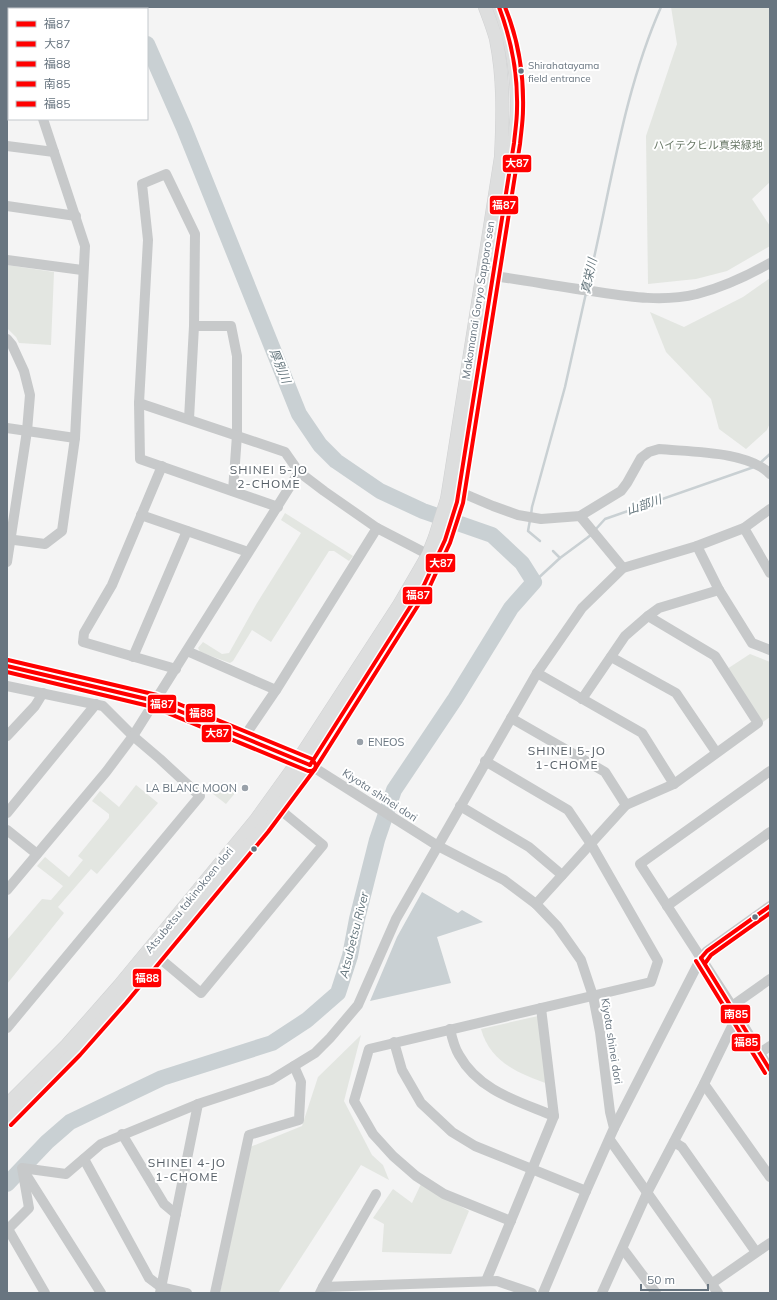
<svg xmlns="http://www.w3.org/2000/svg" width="777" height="1300" font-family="Mulish,'Noto Sans JP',sans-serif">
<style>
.green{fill:#e3e6e1}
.water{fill:#c9d0d3}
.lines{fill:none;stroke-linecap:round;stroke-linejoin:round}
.stream{stroke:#c9d0d3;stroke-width:2.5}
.river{stroke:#c9d0d3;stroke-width:16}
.major-casing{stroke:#d0d1d2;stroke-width:14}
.minor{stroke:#c7c9ca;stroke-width:10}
.major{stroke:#dddede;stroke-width:13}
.bus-1-casing{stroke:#fff;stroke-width:7}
.bus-2-casing{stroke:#fff;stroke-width:7}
.bus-3-casing{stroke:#fff;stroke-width:7}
.bus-4-casing{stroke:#fff;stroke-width:7}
.bus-5-casing{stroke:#fff;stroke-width:7}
.bus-1{stroke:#f00;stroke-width:4}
.bus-2{stroke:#f00;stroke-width:4}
.bus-3{stroke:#f00;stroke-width:4}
.bus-4{stroke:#f00;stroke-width:4}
.bus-5{stroke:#f00;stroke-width:4}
.bus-dot{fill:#687580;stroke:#fff;stroke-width:1.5}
.poi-dot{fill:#99a1a9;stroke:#fff;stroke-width:1.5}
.labels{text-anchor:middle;stroke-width:4;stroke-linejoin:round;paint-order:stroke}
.bus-label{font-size:10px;fill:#687580;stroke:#fff;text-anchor:start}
.park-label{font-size:11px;fill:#697866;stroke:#fff}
.street-label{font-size:11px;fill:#687580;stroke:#fff}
.poi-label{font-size:11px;fill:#687580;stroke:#fff;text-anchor:start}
.water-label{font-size:12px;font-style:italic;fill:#64757c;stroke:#fff}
.neighbourhood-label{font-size:12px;letter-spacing:1px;fill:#555e66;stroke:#fff}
.line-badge{stroke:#fff;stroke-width:1.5}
.badge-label{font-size:11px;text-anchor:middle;font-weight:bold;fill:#fff}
</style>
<rect width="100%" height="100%" fill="#f4f4f4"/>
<g class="green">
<polygon points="671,7 770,7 770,182 752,199 770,226 770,246 727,271 696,279 648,284 646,136 677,44"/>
<polygon points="7,265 54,272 51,345 19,343 16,337 7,328"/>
<polygon points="770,278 770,423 767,430 746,449 719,429 711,399 666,352 650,312 684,327 743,297"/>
<polygon points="285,513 353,556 349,561 334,551 329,551 271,642 252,630 233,661 230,663 200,652 198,648 203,642 222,654 229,653 257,603 301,533 281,520"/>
<polygon points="750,654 770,662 770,717 763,722 727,669"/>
<polygon points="222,782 236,792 226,804 213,794"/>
<polygon points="136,785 158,803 97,874 91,869 58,907 64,913 7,984 7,940 42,899 51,900 63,886 37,866 45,857 69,877 83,860 78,856 109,818 109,814 92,801 100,791 119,807"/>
<path d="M538 1016 548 1084C518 1073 490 1062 481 1029Z"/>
<polygon points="361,1035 344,1101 372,1155 383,1165 389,1180 361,1165 278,1293 220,1293 250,1147 302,1126 318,1077"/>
<polygon points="421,1184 469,1211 451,1254 382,1252 384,1224 373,1218 393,1189 412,1203"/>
</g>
<polygon class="water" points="422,892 458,913 462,910 483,922 437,937 451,983 370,1001 397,937"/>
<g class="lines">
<g class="stream">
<path d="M587 288C610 195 622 95 661 7"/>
<polyline points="760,463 770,454"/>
<polyline points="531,515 532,507 565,387 586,293"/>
<polyline points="530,520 528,531 540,541"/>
<polyline points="595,530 605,519 754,467"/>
<polyline points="553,551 560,558"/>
<polyline points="534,582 560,558 587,538 592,534"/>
</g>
<g class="river">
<polyline points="116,7 118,9"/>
<polyline points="7,1184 47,1142 70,1122 162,1078 272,1043 307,1020 338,993 350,956 357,919 377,840 394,790 455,699 511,608 534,582 522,563 492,535 423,511 380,491 336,461 320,445 299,414 184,128 147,44"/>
</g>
<defs>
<g id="major">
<path d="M7 1105 67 1045 119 986 255 821 291 771 399 605 420 569 428 555 435 537 447 499 449 487 501 157C503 117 504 78 496 39 493 28 489 18 485 7"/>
<path d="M7 1121 76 1051 121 999 263 828 302 777 424 585 445 540 457 502 459 491 514 143C515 129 518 114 517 100 516 68 511 36 499 7"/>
</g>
</defs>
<use href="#major" class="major-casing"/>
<g class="minor">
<polyline points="7,20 9,25"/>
<polyline points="7,41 9,42"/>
<polyline points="7,94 9,94"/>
<polyline points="7,146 54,152"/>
<polyline points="7,206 76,216"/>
<polyline points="7,260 82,270"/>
<path d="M487 275C524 280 561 287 598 292 631 297 664 302 697 294 723 287 747 276 770 263"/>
<polyline points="194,326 231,326 237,356 237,435 233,491"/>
<polyline points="7,339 12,345 24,371 30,395 27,431 7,562"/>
<polyline points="139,403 285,452 299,472"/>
<polyline points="189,419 194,326 195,234 166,174 142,184 148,240 139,403 140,459 278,507"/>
<polyline points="7,428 75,438"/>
<polyline points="162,466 112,585 84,633 83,642 176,669"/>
<path d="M453 489 493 506 518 515 541 519 580 516 621 491 627 483 641 458 649 452 659 449C690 452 748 451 770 474"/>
<polyline points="141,515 248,552"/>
<polyline points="580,516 623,568"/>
<polyline points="744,528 770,573"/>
<polyline points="7,539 45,544 62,531 75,438 85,246 43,119"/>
<polyline points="697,546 719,590 752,643 770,650"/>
<polyline points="187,651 276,690"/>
<polyline points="133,657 187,531"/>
<polyline points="611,657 676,693 716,752"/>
<polyline points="7,666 155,701 310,765 438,846 504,880 536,904 557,926 581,960 593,996 600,1032 610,1112 614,1128 586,1191 543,1293"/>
<polyline points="537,673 642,733 674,784"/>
<polyline points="7,686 103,706 133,736 160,759 200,796 7,1028"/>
<polyline points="582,699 625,636 648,616 659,608 719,590"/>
<polyline points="511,718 605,772 626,805"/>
<polyline points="7,736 35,706 43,693"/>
<polyline points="244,737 276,690 377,528"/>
<polyline points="485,761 568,810 591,844 658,961 651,982 369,1049 354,1101 373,1134 393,1156 416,1176 444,1194 511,1221"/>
<polyline points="770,771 640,864 732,1006 770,1070"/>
<polyline points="460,806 529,847 562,875"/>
<polyline points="7,813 96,704"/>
<polyline points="7,830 37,854"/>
<polyline points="7,890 106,772 133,736 299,472 324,491 377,528 435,558"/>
<polyline points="536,904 626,805 674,784 758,723 715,656 648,616"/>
<polyline points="667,906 770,832"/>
<polyline points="157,956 201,993 323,845 278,808"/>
<polyline points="732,1006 770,979"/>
<path d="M450 1029C452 1038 454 1047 459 1055 479 1091 518 1101 554 1116"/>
<polyline points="394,1042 402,1070 421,1103 452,1132 475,1146 586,1191"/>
<polyline points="760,1053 770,1046"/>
<polyline points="704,1084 770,1177"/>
<polyline points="614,1128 701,958 707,951 770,906"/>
<polyline points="122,1134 164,1204 176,1214"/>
<polyline points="610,1140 718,1293"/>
<polyline points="674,1142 682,1147 756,1252"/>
<polyline points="84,1159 149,1278 161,1287 187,1293"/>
<polyline points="25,1173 101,1293"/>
<polyline points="8,1229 45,1293"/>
<polyline points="7,1230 29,1208 22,1168 66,1174 101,1144 198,1104 271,1080 315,1053 330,1038 358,1005 396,919 537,673 582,608 623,568 697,546 744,528 770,509"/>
<polyline points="623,1249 656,1293"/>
<polyline points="486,1281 554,1116 541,1008"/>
<polyline points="711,1284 770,1243"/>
<polyline points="323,1287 376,1194"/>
<polyline points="160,1293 198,1104"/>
<polyline points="215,1293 249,1135 299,1120 301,1082 294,1066"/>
<polyline points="320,1293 323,1287 497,1281 532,1293"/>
<polyline points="602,1293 647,1193 704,1084 737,1016"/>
</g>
<use href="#major" class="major"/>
<defs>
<g id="bus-1">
<polyline points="7,666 155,701 310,765"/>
<path d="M310 765 424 585 445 540 457 502 514 143C515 132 517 121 517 109 518 75 511 39 499 7"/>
</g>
<path id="bus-2" d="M7 672 153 707 308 771H312L315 769 429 588 450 543 463 503 520 144C521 133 523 121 523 110 524 75 518 39 505 7"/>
<polyline id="bus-3" points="8,660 157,695 312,759 316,765 315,769 268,832 126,1003 80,1055 11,1125"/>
<g id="bus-4">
<polyline points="701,958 770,1070"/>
<polyline points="701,958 707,951 770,906"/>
</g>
<g id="bus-5">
<polyline points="696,961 765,1073"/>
<polyline points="706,962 711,955 770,913"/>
</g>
</defs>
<use href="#bus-1" class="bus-1-casing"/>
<use href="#bus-2" class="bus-2-casing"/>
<use href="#bus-3" class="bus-3-casing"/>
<use href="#bus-4" class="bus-4-casing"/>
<use href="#bus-5" class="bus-5-casing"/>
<use href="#bus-1" class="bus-1"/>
<use href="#bus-2" class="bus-2"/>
<use href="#bus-3" class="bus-3"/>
<use href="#bus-4" class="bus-4"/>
<use href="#bus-5" class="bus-5"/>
</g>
<g class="bus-dot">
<circle cx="521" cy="71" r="3.5"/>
<circle cx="254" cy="849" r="3.5"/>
<circle cx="755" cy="917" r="3.5"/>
</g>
<g class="poi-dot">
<circle cx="360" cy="742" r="4"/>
<circle cx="245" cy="788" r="4"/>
</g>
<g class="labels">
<g class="bus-label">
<text x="528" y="69">Shirahatayama<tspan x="528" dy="13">field entrance</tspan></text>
</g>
<g class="park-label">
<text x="708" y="149">ハイテクヒル真栄緑地</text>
</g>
<g class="street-label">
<text transform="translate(478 300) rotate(-81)" y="4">Makomanai Goryo Sapporo sen</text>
<text transform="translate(380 795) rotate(33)" y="4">Kiyota shinei dori</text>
<text transform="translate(189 900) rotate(-51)" y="4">Atsubetsu takinokoen dori</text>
<text transform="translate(612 1041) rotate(81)" y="4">Kiyota shinei dori</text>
</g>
<g class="poi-label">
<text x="368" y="746">ENEOS</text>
<text x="237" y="792" text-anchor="end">LA BLANC MOON</text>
</g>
<g class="water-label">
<text transform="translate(589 276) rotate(-78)" y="4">真栄川</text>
<text transform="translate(280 366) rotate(68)" y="4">厚別川</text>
<text transform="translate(644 505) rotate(-19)" y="4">山部川</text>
<text transform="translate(354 935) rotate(-76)" y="4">Atsubetsu River</text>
</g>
<g class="neighbourhood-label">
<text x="269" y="474">SHINEI 5-JO<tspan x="269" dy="14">2-CHOME</tspan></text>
<text x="567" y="755">SHINEI 5-JO<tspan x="567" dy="14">1-CHOME</tspan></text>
<text x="187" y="1167">SHINEI 4-JO<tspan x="187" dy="14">1-CHOME</tspan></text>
</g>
</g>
<g class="line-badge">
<rect x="502" y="154" width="30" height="19" rx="4" fill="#f00"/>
<rect x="489" y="195" width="30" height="20" rx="4" fill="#f00"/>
<rect x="425" y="553" width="31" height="20" rx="4" fill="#f00"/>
<rect x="402" y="586" width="31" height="19" rx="4" fill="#f00"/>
<rect x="147" y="694" width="30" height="20" rx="4" fill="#f00"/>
<rect x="185" y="703" width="31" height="20" rx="4" fill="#f00"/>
<rect x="201" y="724" width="31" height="19" rx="4" fill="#f00"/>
<rect x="132" y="968" width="30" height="20" rx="4" fill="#f00"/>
<rect x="720" y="1004" width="31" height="20" rx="4" fill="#f00"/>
<rect x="731" y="1033" width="30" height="19" rx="4" fill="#f00"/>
</g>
<g class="badge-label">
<text x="517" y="167">大87</text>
<text x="504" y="209">福87</text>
<text x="441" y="567">大87</text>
<text x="418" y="599">福87</text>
<text x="162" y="708">福87</text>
<text x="201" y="717">福88</text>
<text x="217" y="737">大87</text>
<text x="147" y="982">福88</text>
<text x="736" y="1018">南85</text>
<text x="746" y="1046">福85</text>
</g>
<rect width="777" height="1300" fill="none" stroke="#687580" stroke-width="16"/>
<rect x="8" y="8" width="140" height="112" fill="#ffffff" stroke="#c3c8cc"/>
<rect x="16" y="21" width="20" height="6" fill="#ff0000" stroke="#c3c8cc"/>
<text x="44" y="28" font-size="12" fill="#687580">福87</text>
<rect x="16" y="41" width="20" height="6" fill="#ff0000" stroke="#c3c8cc"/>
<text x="44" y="48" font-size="12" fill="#687580">大87</text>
<rect x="16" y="61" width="20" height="6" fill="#ff0000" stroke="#c3c8cc"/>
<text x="44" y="68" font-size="12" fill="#687580">福88</text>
<rect x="16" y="81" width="20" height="6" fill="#ff0000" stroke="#c3c8cc"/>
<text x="44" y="88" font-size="12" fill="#687580">南85</text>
<rect x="16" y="101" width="20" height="6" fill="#ff0000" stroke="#c3c8cc"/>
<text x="44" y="108" font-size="12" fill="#687580">福85</text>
<path d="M641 1284v6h67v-6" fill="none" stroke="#687580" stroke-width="2"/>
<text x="647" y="1284" font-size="12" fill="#687580" stroke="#ffffff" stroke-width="3" paint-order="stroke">50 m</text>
</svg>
